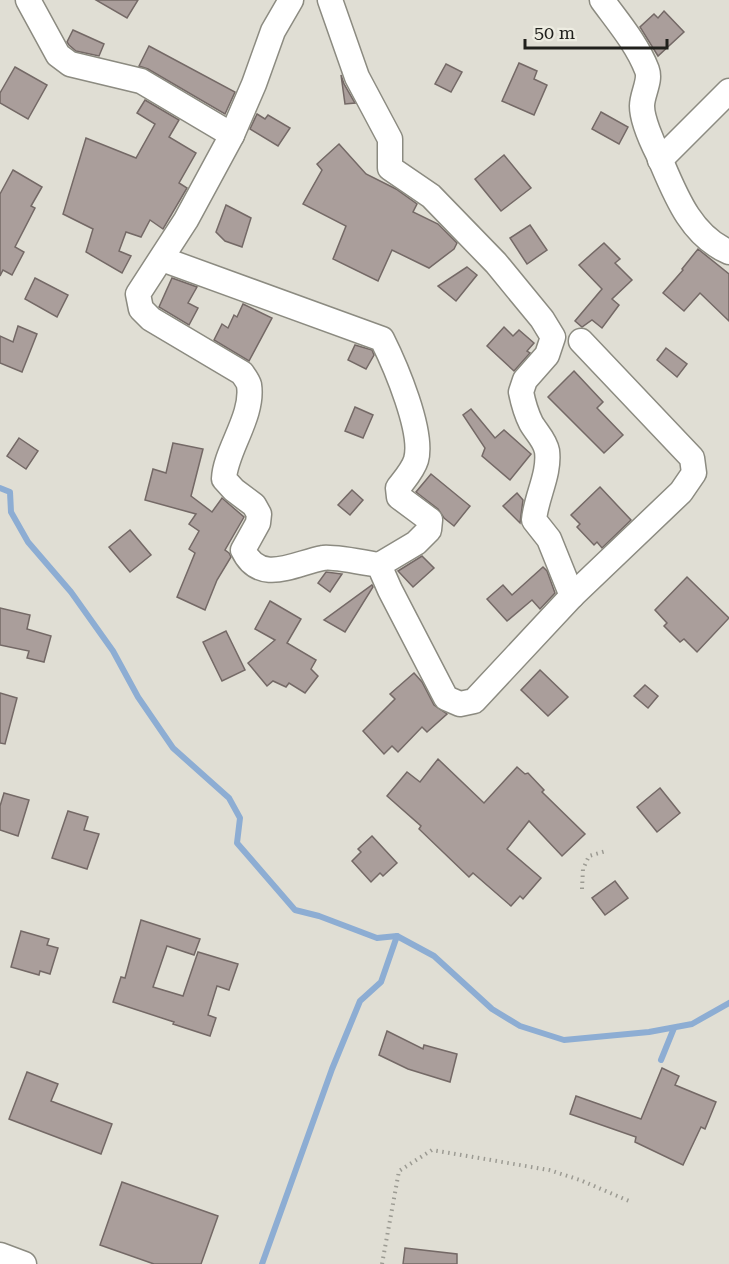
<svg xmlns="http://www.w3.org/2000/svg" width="729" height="1264" font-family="'Roboto Serif',serif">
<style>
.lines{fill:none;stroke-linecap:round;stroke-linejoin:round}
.stream{stroke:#8dadd3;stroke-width:6}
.building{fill:#aa9e9b;stroke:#746966;stroke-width:1.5}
.minor-casing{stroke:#8c8b81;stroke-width:27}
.path{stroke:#9c9b93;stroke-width:4;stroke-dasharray:1.5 4.5;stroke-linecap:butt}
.minor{stroke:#fff;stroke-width:24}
</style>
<rect width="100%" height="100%" fill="#e0ded4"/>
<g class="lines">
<g class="stream">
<polyline points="0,488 10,492 11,512 28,542 71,592 113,651 138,697 173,748 229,798 240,818 237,843 295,910 319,916 377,938 397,936"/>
<polyline points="661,1060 674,1028"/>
<polyline points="262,1264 332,1069 360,1001 381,982 397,936 434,956 492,1009 520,1026 564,1040 649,1032 692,1024 729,1003"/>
</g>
</g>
<g class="building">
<polygon points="96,0 138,0 127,18"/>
<polygon points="664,11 684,32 658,56 640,27 654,14 658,18"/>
<polygon points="73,30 104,44 99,56 76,51 69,45 67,42"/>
<polygon points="149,46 235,92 225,114 148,69 139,66"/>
<polygon points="519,63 537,71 534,79 547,85 534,115 502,101"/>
<polygon points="446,64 462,72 451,92 435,84"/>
<polygon points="15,67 47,85 28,119 0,103 0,93"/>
<polygon points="341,75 344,84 355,103 345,104"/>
<polygon points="145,100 179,120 169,137 196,153 179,183 187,188 163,229 150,220 141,237 126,232 119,251 131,256 122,273 86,252 93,229 63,214 86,138 136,158 155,124 137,113"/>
<polygon points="601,112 628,127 619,144 592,129"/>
<polygon points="257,114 265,119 268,115 290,128 278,146 250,129"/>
<polygon points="339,144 366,174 396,189 417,204 413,212 438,224 457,243 454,249 429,268 392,250 378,281 333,259 346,226 303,204 322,170 317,164"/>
<polygon points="504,155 531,188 501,211 475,179"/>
<polygon points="13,170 42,187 31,206 35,208 15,247 24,252 12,275 3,270 0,276 0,194"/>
<polygon points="226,205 251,218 242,247 225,241 216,232"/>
<polygon points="530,225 547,250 527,264 510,238"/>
<polygon points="604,243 620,259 615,263 632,280 612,299 619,305 602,328 592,320 582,327 575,321 602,289 579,265"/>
<polygon points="698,249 729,274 729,321 700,293 684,311 663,293 683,270 682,269"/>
<polygon points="467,267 477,275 456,301 438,286"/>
<polygon points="35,278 68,295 57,317 25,299"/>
<polygon points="172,278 197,287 188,303 198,308 189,325 159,307"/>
<polygon points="243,304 272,318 249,361 214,340 222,324 228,328 234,315 237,317"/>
<polygon points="18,326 37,334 22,372 0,363 0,336 13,342"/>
<polygon points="504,327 513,336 519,330 534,343 527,351 530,353 514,371 487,346"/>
<polygon points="355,345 372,350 374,355 366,369 348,360"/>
<polygon points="666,348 687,364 677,377 657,360"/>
<polygon points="574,371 603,402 597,408 623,435 604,453 548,397"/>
<polygon points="355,407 373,415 363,438 345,431"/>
<polygon points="471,409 495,438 504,430 531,454 510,480 482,456 485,448 463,415"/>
<polygon points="19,438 38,451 26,469 7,456"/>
<polygon points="173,443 203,449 191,496 212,512 222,498 244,517 225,550 229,553 231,557 217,580 205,610 177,597 195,553 189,549 199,531 189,524 196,514 145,500 153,469 166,473"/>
<polygon points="431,474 470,506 454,526 444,518 438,509 416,492"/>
<polygon points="600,487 631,520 602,548 597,542 594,545 577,527 580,524 571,515"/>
<polygon points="352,490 363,500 350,515 338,505"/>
<polygon points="517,493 523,500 520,523 503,506"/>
<polygon points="130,530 151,555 130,572 109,547"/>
<polygon points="422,556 434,568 413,587 398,571"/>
<polygon points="543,567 547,571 555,593 540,609 532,600 507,621 487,599 503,585 512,595"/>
<polygon points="326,572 342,574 330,592 318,583"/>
<polygon points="687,577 729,618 697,652 684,639 680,642 664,626 667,623 655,610"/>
<polygon points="372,585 373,587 345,632 324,620"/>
<polygon points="270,601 301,619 287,643 316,660 311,669 318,676 305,693 289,683 286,687 273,681 267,686 248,663 275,640 255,629"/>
<polygon points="0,608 30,615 27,629 51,636 44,662 27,658 29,651 0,645"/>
<polygon points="226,631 245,670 222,681 203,642"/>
<polygon points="540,670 568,697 548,716 521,690"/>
<polygon points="414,673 422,682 434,705 447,714 427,732 422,727 398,752 392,746 384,754 363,731 395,699 390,694"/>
<polygon points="645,685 658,696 648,708 634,696"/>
<polygon points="0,693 17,698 5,744 0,743"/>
<polygon points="438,759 484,803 517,767 525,774 528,773 544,790 542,792 585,834 562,856 529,821 507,849 541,878 523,899 520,896 511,906 473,873 469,877 419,829 421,826 387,796 407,772 420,782"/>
<polygon points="660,788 680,813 657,832 637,807"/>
<polygon points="4,793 29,800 18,836 0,830 0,806"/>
<polygon points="68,811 88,817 84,830 99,834 87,869 52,858"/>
<polygon points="372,836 397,863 383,876 380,873 371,882 352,861 361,852 358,849"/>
<polygon points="615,881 628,898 605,915 592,898"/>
<polygon points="141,920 200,939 194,955 167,946 153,987 183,996 198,952 238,964 229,990 217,986 208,1015 216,1018 210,1036 173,1024 174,1022 113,1002 121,977 125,978"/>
<polygon points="21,931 49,939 47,945 58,948 50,974 40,971 39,975 11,967"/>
<polygon points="387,1031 423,1049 424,1045 457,1054 450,1082 408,1069 379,1055"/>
<polygon points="662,1068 679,1076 675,1085 716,1102 705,1129 701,1127 683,1165 635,1142 636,1137 570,1114 576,1096 641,1119"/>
<polygon points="27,1072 58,1084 51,1101 112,1124 101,1154 9,1119"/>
<polygon points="122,1182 218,1216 201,1264 154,1264 100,1245"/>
<polygon points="405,1248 457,1254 457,1264 403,1264"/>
</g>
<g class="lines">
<defs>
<g id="minor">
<polyline points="28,0 58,55 70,64 141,81 232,135"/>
<path d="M291 0 273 31 254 84 232 135 186 220 138 294 141 309 151 319 242 373C244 376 248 381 249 385 254 416 225 451 224 479L234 490 254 505 259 514 258 523 243 550C260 586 295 563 323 558 331 556 367 563 379 565L390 590 446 698 460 704 474 701 572 596 681 492 694 473 692 458 581 341"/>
<path d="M330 0 357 77 390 139V168L431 196 496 263 542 319 553 337 547 355 525 380 521 392C523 402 526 413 531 423 536 432 545 440 547 451 550 474 536 497 534 520L549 539 572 596"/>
<path d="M602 0C618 22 637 44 647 70 651 81 642 94 642 106 642 119 652 142 658 154 674 191 689 235 729 252"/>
<polyline points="660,160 729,91"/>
<path d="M162 259 382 339C395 365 424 432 416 460 413 470 404 480 398 488L399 497 430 520 429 530 416 543 379 565"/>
<polyline points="0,1255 24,1264"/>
</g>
</defs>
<use href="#minor" class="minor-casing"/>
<g class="path">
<polyline points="582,889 583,869 589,856 606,851"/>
<polyline points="382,1264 399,1171 432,1150 549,1170 580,1180 629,1201"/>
</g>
<use href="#minor" class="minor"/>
</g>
<path d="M525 39v9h142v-9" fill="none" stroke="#20201c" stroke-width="3"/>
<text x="534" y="39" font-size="18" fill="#20201c" stroke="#edece1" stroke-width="4.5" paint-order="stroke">50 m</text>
</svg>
